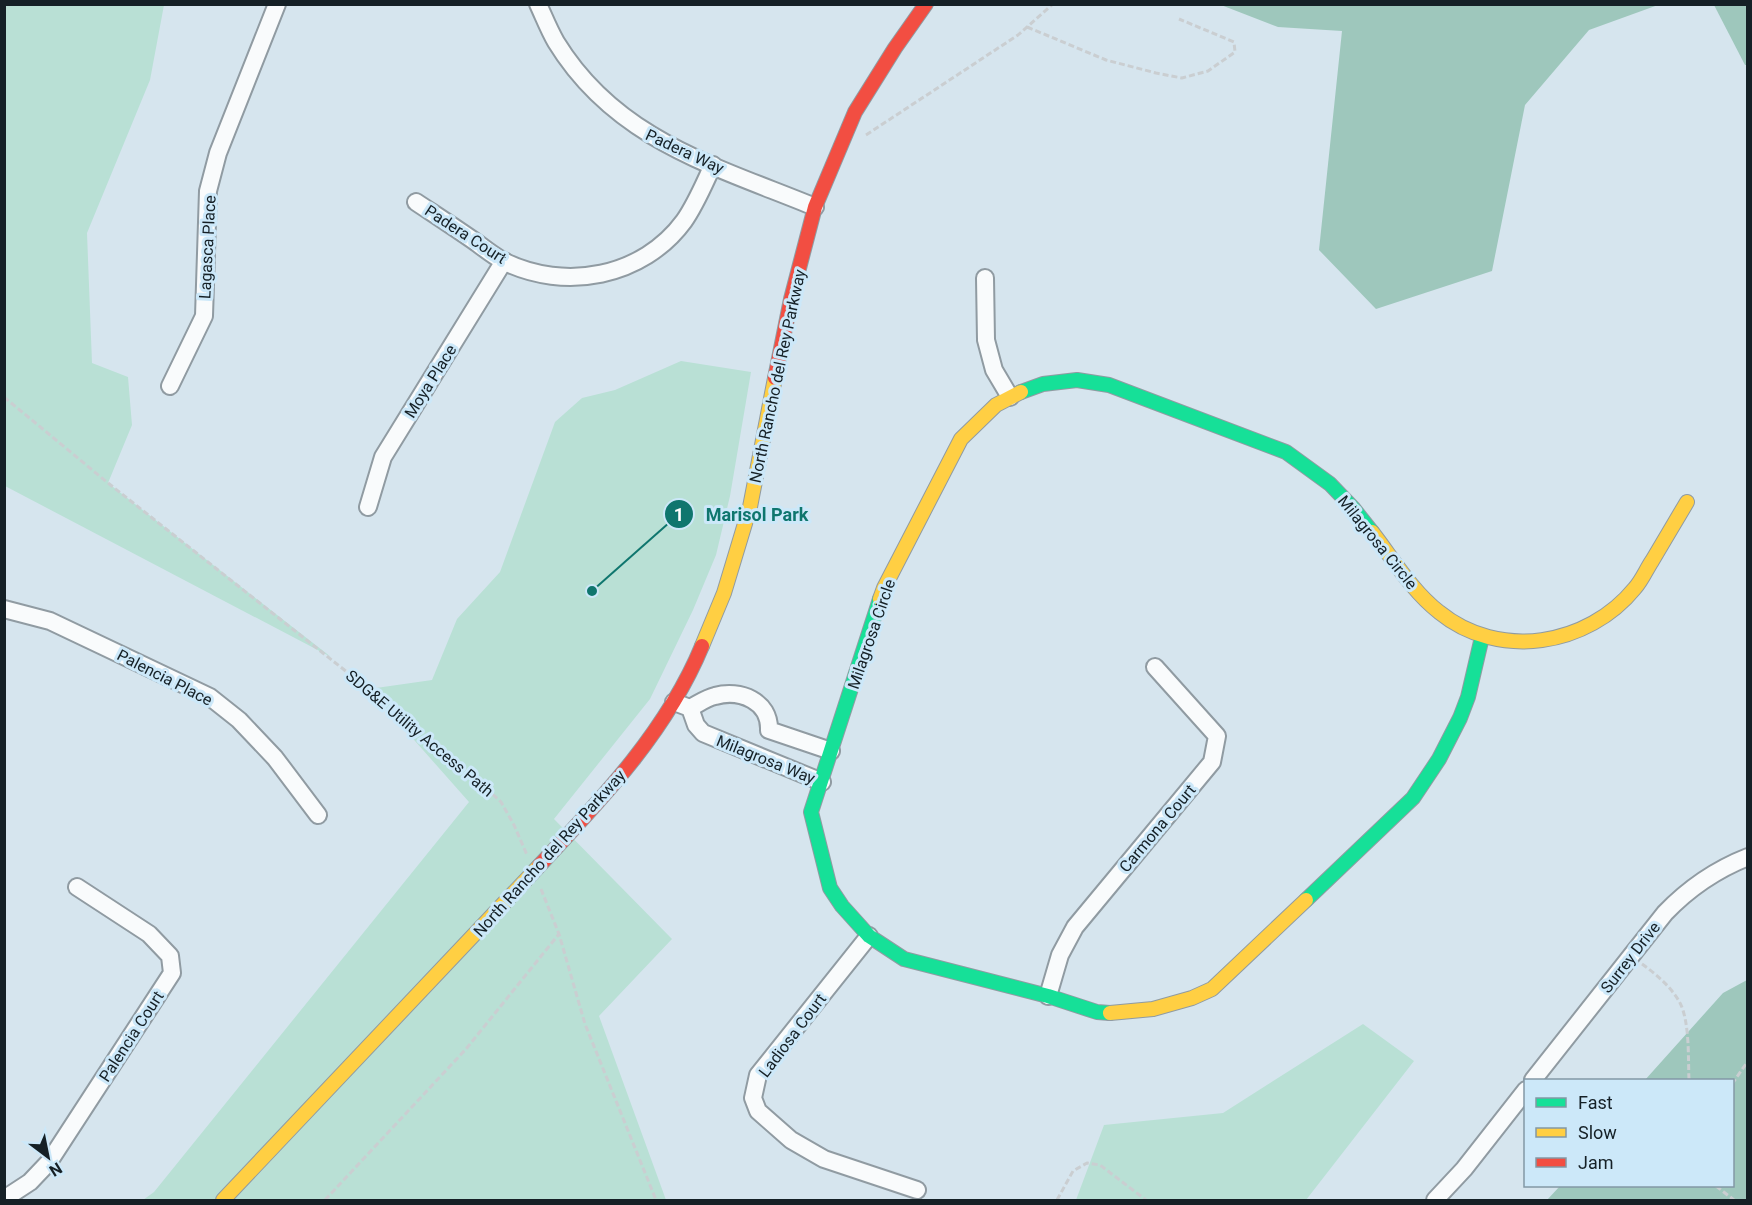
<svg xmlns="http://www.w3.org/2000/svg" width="1752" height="1205" font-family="Roboto,sans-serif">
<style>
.green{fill:#b9e0d5}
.forest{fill:#9ec7bc}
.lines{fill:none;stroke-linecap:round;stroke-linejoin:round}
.street-casing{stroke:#909ba2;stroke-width:20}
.fast-casing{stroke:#909ba2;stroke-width:16}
.slow-casing{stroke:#909ba2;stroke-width:16}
.jam-casing{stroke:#909ba2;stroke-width:16}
.path{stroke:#caced1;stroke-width:3;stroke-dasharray:6 3;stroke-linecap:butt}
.street{stroke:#f9fbfc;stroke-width:16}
.fast{stroke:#16e098;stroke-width:14}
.slow{stroke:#ffcf43;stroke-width:14}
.jam{stroke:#f24e42;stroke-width:14}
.labels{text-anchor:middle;stroke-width:6;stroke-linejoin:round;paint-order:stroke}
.street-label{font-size:16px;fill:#152026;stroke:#cce8f9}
.leader{fill:none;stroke:#0f766e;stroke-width:2}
.callout-dot{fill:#0f766e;stroke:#cce8f9;stroke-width:2}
.mark-label{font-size:18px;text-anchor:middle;font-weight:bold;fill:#fff}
.callout-label{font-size:18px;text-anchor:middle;font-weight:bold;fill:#0f766e;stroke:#cce8f9;stroke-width:6;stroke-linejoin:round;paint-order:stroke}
</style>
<rect width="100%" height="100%" fill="#d6e5ee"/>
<g class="green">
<polygon points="4,5 164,5 150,80 87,233 92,363 128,377 132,425 108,483 331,657 5,486"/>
<polygon points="681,361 751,372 730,496 716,555 693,610 650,699 554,819 672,939 599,1016 666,1200 143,1200 154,1192 469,802 369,689 432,680 457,619 500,572 555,422 582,398 615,390"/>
<polygon points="1363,1024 1414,1061 1306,1200 1076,1200 1104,1125 1223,1113"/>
</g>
<g class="forest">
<polygon points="1221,5 1658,5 1589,30 1525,105 1492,271 1376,309 1319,250 1342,31 1278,27"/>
<polygon points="1714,5 1747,5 1747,65 1745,65"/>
<polygon points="1747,980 1747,1200 1547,1200 1560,1186 1732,1186 1732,1080 1645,1080 1723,993"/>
</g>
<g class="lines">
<defs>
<g id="street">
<path d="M538 4C544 17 549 30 556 42 616 140 715 166 815 207"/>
<path d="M416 202C437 216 457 229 477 243 485 249 494 256 503 261 565 292 643 277 684 221 696 204 704 184 713 165"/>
<polyline points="985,278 986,340 994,370 1010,397"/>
<polyline points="170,386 204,316 208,191 218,153 277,4"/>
<polyline points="368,507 383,457 504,261"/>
<polyline points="4,609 50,621 210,697 239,720 275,758 318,815"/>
<polyline points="674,702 690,708 696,725 703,733 822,782"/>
<path d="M690 708C698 704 706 698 715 696 740 689 770 701 769 730L831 751"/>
<polyline points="869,936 758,1075 753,1098 758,1111 791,1140 824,1159 917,1190"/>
<polyline points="1048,996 1060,955 1075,927 1212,762 1217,736 1155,667"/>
<path d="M1533 1080 1665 913C1689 888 1715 870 1748 857"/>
<polyline points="4,1199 30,1182 49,1162 172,973 170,956 149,934 77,887"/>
<polyline points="1435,1200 1464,1169 1526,1090"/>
</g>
<g id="fast">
<polyline points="1021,392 1043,384 1077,380 1109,385 1286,452 1330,484 1353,508 1372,532"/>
<polyline points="880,599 811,812 830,888 842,906 869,936 904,959 1048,996 1097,1012 1110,1013"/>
<polyline points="1306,900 1413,798 1439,759 1460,718 1468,697 1482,637"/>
</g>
<g id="slow">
<path d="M1372 532C1393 559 1412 591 1439 612 1499 661 1588 646 1635 588 1642 580 1646 570 1652 561 1664 541 1675 522 1687 502"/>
<polyline points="880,599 884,588 961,439 996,405 1021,392"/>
<polyline points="702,646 724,593 750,507 775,378"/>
<polyline points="1110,1013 1153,1009 1192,998 1212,989 1306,900"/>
<polyline points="223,1200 539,866"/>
</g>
<g id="jam">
<polyline points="775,378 791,299 815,207 855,112 895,48 926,4"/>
<path d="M539 866C601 800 667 731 702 646"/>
</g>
</defs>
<use href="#street" class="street-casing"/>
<use href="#fast" class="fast-casing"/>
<use href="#slow" class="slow-casing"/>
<use href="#jam" class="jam-casing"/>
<g class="path">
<polyline points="1027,27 1106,60 1156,73 1182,78 1208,71 1235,52 1234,42 1179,19"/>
<polyline points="866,135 1018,35 1053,4"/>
<polyline points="4,397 108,483 443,748 501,802 514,825 527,855"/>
<polyline points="541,889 559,934 585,1024 656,1200"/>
<path d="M1642 964C1656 974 1670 986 1679 1001 1690 1020 1688 1058 1689 1080"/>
<polyline points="1732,1084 1748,1061"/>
<polyline points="1716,1186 1734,1200"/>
<polyline points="325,1200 466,1049 559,934"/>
<polyline points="1057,1200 1073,1171 1087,1163 1100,1165 1146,1200"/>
</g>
<use href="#street" class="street"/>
<use href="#fast" class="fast"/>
<use href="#slow" class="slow"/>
<use href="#jam" class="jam"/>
</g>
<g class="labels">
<g class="street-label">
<text transform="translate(685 151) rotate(25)" y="6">Padera Way</text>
<text transform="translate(466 234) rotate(33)" y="6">Padera Court</text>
<text transform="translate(207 247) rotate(-87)" y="6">Lagasca Place</text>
<text transform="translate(777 376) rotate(-78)" y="6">North Rancho del Rey Parkway</text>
<text transform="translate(430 381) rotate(-58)" y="6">Moya Place</text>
<text transform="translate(1378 542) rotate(51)" y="6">Milagrosa Circle</text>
<text transform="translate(871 634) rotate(-71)" y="6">Milagrosa Circle</text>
<text transform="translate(165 677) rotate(27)" y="6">Palencia Place</text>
<text transform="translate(420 733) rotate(40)" y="6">SDG&amp;E Utility Access Path</text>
<text transform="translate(766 759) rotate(22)" y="6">Milagrosa Way</text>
<text transform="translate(1157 828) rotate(-50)" y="6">Carmona Court</text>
<text transform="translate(549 853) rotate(-48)" y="6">North Rancho del Rey Parkway</text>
<text transform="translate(1630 957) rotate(-52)" y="6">Surrey Drive</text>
<text transform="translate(792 1035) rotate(-53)" y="6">Ladiosa Court</text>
<text transform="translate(131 1036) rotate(-57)" y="6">Palencia Court</text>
</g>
</g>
<path class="leader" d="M592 591L679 514"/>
<g class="callout-dot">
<circle cx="592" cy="591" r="6"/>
<circle cx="679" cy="514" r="15"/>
</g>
<g class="mark-label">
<text x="679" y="521">1</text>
</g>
<g class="callout-label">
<text x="757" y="521">Marisol Park</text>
</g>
<rect width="1752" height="1205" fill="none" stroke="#152026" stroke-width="12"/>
<rect x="1524" y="1079" width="210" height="108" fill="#cce8f9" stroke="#8398a5" stroke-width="1.5"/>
<rect x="1536" y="1098" width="30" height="9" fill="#16e098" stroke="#8398a5" stroke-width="1.5"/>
<text x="1578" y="1109" font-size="18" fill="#152026">Fast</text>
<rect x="1536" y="1128" width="30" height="9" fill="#ffcf43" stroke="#8398a5" stroke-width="1.5"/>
<text x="1578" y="1139" font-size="18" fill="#152026">Slow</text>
<rect x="1536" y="1158" width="30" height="9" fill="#f24e42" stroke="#8398a5" stroke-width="1.5"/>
<text x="1578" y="1169" font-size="18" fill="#152026">Jam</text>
<g transform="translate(48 1157) rotate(148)" stroke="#cce8f9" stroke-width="4.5" paint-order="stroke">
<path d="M0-4.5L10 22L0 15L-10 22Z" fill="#152026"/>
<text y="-9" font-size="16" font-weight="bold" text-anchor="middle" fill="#152026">N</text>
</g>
</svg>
